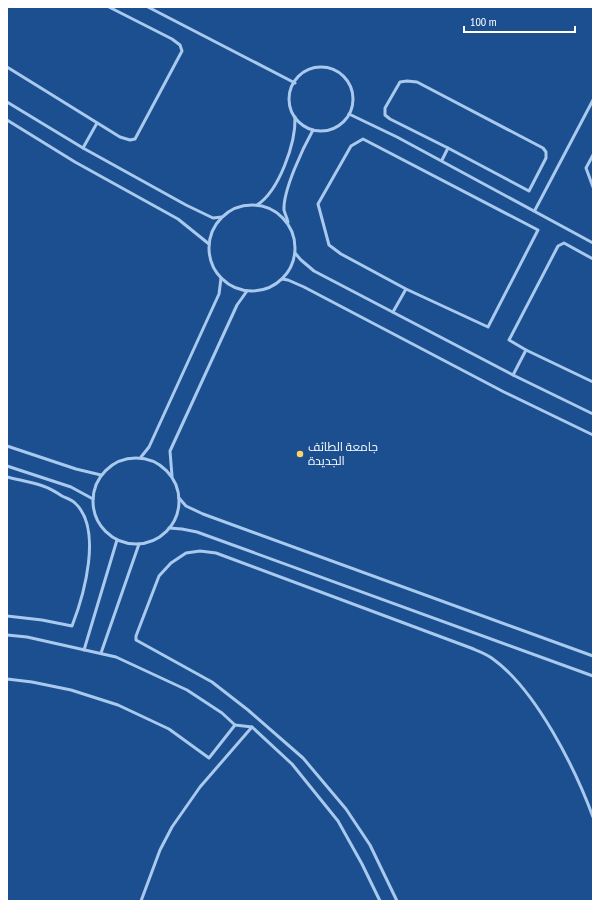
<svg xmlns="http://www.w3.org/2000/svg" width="600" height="908" font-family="'PT Sans Narrow',Cairo,sans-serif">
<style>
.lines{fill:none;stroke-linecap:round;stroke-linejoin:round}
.service{stroke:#a9c9ee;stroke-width:3}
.poi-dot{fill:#ffd166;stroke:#1b4f8f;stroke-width:1.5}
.labels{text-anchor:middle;stroke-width:4;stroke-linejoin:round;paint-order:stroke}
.poi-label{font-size:12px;fill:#fff;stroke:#1b4f8f;text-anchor:start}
</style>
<rect width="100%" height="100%" fill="#1b4f8f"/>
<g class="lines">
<g class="service">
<polyline points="148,7 295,83"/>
<polyline points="7,67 120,137 130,140 135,139 182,51 180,45 172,39 109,7"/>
<circle cx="321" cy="99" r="32"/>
<polygon points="407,81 417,82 543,148 546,152 546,158 529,191 448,148 390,119 385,115 385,108 400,82"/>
<polyline points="7,102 83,148 186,205 213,218 222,217"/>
<polyline points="349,114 397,137 593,243"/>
<polyline points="7,120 75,162 178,219 209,244"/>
<polyline points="83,148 97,123"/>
<polyline points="593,155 586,168 593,187"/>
<polyline points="442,160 448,148"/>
<circle cx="252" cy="248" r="43"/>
<path d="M257 205C279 191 296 143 295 117"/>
<polyline points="535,210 593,100"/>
<path d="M288 222C287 218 285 214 284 210 283 190 303 148 313 130"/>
<polyline points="295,253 301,260 314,271 513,375 593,414"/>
<polyline points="593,259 564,243 558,246 509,340 526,350 593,382"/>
<polyline points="282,279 288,280 304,287 504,392 593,435"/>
<polyline points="393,312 406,289 341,254 329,245 318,204 351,146 363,139 538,230 488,327 406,289"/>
<polyline points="513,375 526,350"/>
<polyline points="7,446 76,469 101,475"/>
<polyline points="141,457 149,447 219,294 221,278"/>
<circle cx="136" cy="501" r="43"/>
<polyline points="7,466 71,487 93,499"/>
<polyline points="172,476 170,451 237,305 247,291"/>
<path d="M7 477C19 480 31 482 43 486 49 488 56 492 62 496 66 498 72 500 75 503 103 529 84 595 72 626L42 620 7 616"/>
<polyline points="179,498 186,506 203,514 593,656"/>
<polyline points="169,528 182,529 197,532 593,676"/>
<polyline points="7,635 27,637 116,657 187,690 222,713 235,725 252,727 292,764 338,821 362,864 380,901"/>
<polyline points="84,650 117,540"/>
<polyline points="101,653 139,544"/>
<polyline points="7,679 32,682 71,690 118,705 169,729 209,758 235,725"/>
<polyline points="141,901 160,850 172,827 200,787 252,727"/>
<path d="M397 901 370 845 346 809 303 758 248 710 212 682 136 640V636L159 576 171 563 186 553 200 551 216 553 471 648C478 651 487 654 493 659 536 690 575 768 593 817"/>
</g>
</g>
<circle class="poi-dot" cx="300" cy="454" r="4"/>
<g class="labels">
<g class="poi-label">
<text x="308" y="451">جامعة الطائف<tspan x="308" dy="14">الجديدة</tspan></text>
</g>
</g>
<rect width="600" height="908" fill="none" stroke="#ffffff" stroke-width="16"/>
<path d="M464 26v6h111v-6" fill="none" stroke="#ffffff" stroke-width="2"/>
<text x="470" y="26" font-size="12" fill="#ffffff" stroke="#1b4f8f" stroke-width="3" paint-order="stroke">100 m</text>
</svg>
